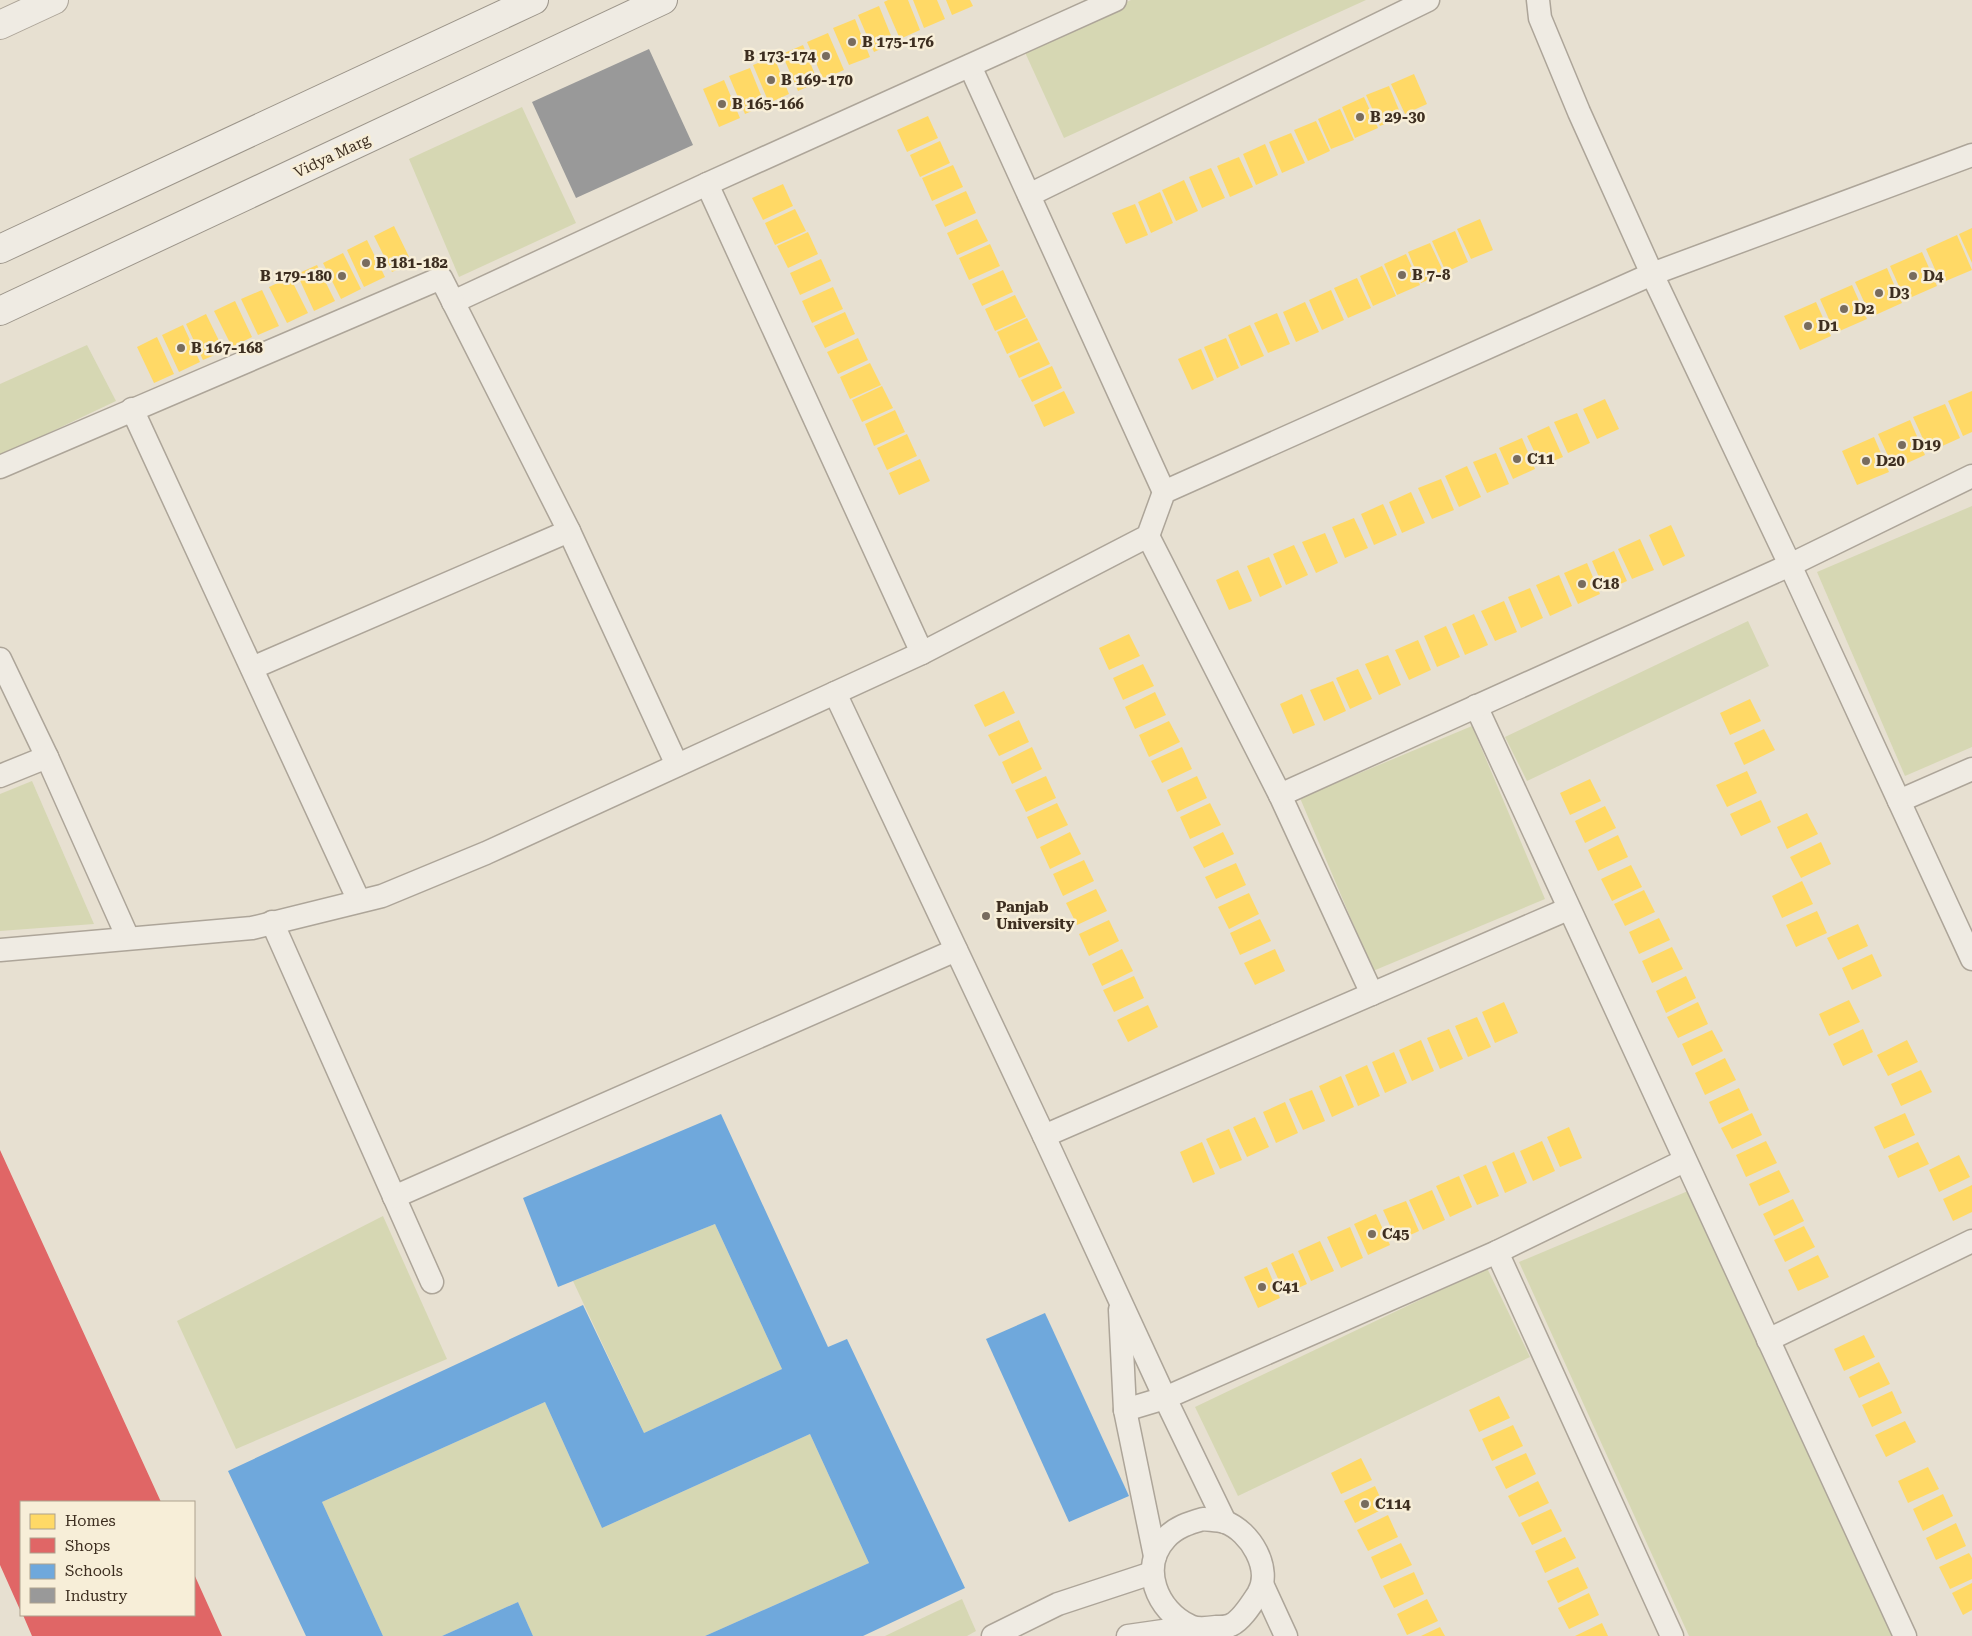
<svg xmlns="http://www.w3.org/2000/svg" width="1972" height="1636" font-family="'Roboto Serif',serif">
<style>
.green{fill:#d6d7b3}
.homes{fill:#ffd966}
.shops{fill:#e06666}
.schools{fill:#6fa8dc}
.industry{fill:#999}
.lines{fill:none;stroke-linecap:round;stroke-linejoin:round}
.lane-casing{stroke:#ada599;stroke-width:25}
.street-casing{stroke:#ada599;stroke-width:30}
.secondary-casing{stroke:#9c958a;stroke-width:30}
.lane{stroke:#efebe3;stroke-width:22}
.street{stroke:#efebe3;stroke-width:28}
.secondary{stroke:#efebe3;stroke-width:28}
.poi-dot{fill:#786c5e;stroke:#f7eed8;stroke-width:2}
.labels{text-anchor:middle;stroke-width:5;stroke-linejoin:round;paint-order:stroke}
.poi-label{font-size:15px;font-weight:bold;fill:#3d2e20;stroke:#f7eed8;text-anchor:start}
.street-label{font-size:15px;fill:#3d2e20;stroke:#f7eed8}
</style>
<rect width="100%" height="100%" fill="#e7e0d1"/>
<g class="green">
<polygon points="1131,0 1366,0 1064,138 1023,48"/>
<polygon points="522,107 576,223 459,277 409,159"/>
<polygon points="87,345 116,401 0,456 0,384"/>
<polygon points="1972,506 1972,747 1905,776 1817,572"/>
<polygon points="1748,621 1769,666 1527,781 1505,737"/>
<polygon points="1472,726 1545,899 1373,971 1300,798"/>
<polygon points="32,781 94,924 0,931 0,794"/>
<polygon points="1688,1191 1892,1636 1689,1636 1519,1262"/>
<polygon points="383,1216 447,1359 236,1449 177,1321"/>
<polygon points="715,1224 782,1369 644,1433 573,1281"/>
<polygon points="1487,1268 1530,1357 1238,1496 1195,1407"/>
<polygon points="545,1402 602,1528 810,1434 869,1563 705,1636 533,1636 518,1602 442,1636 383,1636 322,1502"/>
<polygon points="962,1599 976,1631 967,1636 885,1636"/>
</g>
<g class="homes">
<polygon points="888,0 908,0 920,30 900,39 884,2"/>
<polygon points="913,0 937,0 945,19 924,28"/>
<polygon points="946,0 970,0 973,6 952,15"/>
<polygon points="879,6 894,43 874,52 858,15"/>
<polygon points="855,19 870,57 849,65 833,28"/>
<polygon points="828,33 844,70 823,79 807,42"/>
<polygon points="803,45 818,82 798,91 782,54"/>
<polygon points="774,57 789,94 769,103 753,65"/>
<polygon points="750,68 765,105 745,114 729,76"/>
<polygon points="1414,74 1427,104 1405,114 1391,84"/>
<polygon points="724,80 740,118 719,127 703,89"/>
<polygon points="1389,86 1402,117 1380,126 1366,95"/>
<polygon points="1364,97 1378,128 1355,138 1342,107"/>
<polygon points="1340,109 1354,140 1331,149 1318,119"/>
<polygon points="928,116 938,138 907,152 897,130"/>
<polygon points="1316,121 1330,151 1308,161 1294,130"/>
<polygon points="1291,133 1305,163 1282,173 1269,142"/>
<polygon points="940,141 950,163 920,177 910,155"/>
<polygon points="1265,144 1278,175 1256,185 1243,154"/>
<polygon points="1239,157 1253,187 1230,197 1217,166"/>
<polygon points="953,165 963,187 932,201 922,178"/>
<polygon points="1211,168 1225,198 1202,208 1189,177"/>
<polygon points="1184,180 1198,211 1176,221 1162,190"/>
<polygon points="783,184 793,206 763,220 752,198"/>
<polygon points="966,191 976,213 945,227 935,205"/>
<polygon points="1160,192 1173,223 1151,233 1138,202"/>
<polygon points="1135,204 1148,235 1126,244 1112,213"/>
<polygon points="795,209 806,231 775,245 765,223"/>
<polygon points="977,219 988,241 957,255 947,233"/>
<polygon points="1480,219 1493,250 1471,259 1457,229"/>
<polygon points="394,226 412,263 392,272 374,236"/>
<polygon points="1972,228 1972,263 1959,234"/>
<polygon points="1455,231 1468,262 1446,272 1432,241"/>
<polygon points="808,232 818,254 788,268 777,246"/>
<polygon points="1957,235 1972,270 1941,283 1926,249"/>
<polygon points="367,240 385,277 364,287 347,250"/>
<polygon points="1430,243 1444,273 1421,283 1408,252"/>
<polygon points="990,244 1000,266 969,280 959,258"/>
<polygon points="1922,252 1937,286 1905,300 1890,266"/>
<polygon points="343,253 361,289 341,299 323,263"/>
<polygon points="1406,254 1420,285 1397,295 1384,264"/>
<polygon points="821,259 831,281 800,295 790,273"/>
<polygon points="317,265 335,301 314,311 297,274"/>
<polygon points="1382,266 1396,296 1373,306 1360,276"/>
<polygon points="1887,268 1902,303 1871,317 1855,282"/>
<polygon points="1003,270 1013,292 982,306 972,284"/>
<polygon points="290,277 308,313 287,323 269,287"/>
<polygon points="1357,278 1371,308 1348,318 1334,288"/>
<polygon points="1852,285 1867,319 1835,333 1820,299"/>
<polygon points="833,287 843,309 812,323 802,301"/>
<polygon points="262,290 279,326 258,335 241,299"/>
<polygon points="1331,290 1344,320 1322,330 1309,300"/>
<polygon points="1015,295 1026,317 995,331 985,309"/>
<polygon points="235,301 252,337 232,347 214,311"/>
<polygon points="1305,302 1319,332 1296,342 1283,312"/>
<polygon points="1816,302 1831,336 1800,350 1784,316"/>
<polygon points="845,312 855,334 825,348 814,326"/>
<polygon points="1277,313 1290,344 1268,353 1254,323"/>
<polygon points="206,314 224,351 203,360 186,324"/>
<polygon points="1027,318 1038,340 1007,354 997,332"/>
<polygon points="183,325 200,362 179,372 162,335"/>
<polygon points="1250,325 1264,356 1241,366 1228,335"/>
<polygon points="157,337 174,374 154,383 137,347"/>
<polygon points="858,338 868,360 838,374 827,352"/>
<polygon points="1226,338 1239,368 1217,378 1204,347"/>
<polygon points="1039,342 1050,364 1019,378 1009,356"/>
<polygon points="1201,349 1214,380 1192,390 1178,359"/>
<polygon points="870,363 881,385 850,399 840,377"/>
<polygon points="1052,366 1062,388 1032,402 1021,380"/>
<polygon points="882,386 893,408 862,422 852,400"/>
<polygon points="1064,391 1075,413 1044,427 1034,405"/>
<polygon points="1972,391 1972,432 1963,436 1948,401"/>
<polygon points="1605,399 1619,429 1597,439 1583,409"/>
<polygon points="1945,404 1960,438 1929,452 1913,417"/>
<polygon points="895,410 905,432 874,446 865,424"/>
<polygon points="1577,413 1590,443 1568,453 1554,422"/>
<polygon points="1910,420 1925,455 1894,469 1878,434"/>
<polygon points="1549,426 1563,457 1541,466 1527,436"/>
<polygon points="907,434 917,456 887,470 877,448"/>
<polygon points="1874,437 1889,472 1857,485 1842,451"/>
<polygon points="1522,438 1535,469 1513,479 1499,448"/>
<polygon points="1496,453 1509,484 1487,493 1473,462"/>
<polygon points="920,459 930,481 899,495 889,473"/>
<polygon points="1467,466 1481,497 1459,507 1445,476"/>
<polygon points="1441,479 1454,510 1432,519 1418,488"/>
<polygon points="1411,492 1425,523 1402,533 1389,502"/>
<polygon points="1383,504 1397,535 1374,545 1361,514"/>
<polygon points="1354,518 1368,548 1345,558 1332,527"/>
<polygon points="1671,525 1685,556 1663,566 1649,535"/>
<polygon points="1325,533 1338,563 1316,573 1302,542"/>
<polygon points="1640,539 1654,570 1632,579 1618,549"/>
<polygon points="1294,545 1308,575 1286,585 1273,554"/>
<polygon points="1614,551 1627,581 1605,591 1592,561"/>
<polygon points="1269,557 1282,587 1260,597 1247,566"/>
<polygon points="1587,563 1600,594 1578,604 1564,573"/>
<polygon points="1238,570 1252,601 1229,610 1216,580"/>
<polygon points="1559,575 1572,606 1550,616 1536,585"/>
<polygon points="1530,588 1543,618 1521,628 1508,597"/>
<polygon points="1504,601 1517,632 1495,641 1481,611"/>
<polygon points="1474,614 1488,645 1465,655 1452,624"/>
<polygon points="1446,626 1460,657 1437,667 1424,636"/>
<polygon points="1129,634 1140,656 1109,670 1099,648"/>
<polygon points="1418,640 1431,670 1409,680 1395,650"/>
<polygon points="1388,655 1401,685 1379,695 1365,664"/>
<polygon points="1143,664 1154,686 1123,700 1113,678"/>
<polygon points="1358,669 1372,699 1350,709 1336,678"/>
<polygon points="1333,681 1346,711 1324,721 1310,690"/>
<polygon points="1004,691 1015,713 985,727 974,705"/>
<polygon points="1155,692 1166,715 1135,729 1125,707"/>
<polygon points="1302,694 1315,725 1293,734 1280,704"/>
<polygon points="1750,699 1761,721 1730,735 1720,713"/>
<polygon points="1019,720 1029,742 999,756 988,735"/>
<polygon points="1169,721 1180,742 1149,757 1139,735"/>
<polygon points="1764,729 1775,750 1744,765 1734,743"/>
<polygon points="1032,747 1042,769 1012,784 1002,762"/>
<polygon points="1182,747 1192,769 1162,783 1151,761"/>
<polygon points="1747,771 1757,793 1727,807 1716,785"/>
<polygon points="1046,776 1056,798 1026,812 1015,790"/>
<polygon points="1197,776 1207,798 1177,812 1167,790"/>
<polygon points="1590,779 1601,801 1570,815 1560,793"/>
<polygon points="1761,800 1771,822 1741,836 1730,814"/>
<polygon points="1057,803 1068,825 1037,839 1027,817"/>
<polygon points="1210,803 1221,825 1190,839 1180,817"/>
<polygon points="1605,806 1616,828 1585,843 1575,821"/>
<polygon points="1807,813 1818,834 1787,849 1777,827"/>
<polygon points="1070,832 1081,854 1050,869 1040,847"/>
<polygon points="1223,832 1234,854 1204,868 1193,847"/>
<polygon points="1618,835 1628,857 1598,871 1588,850"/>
<polygon points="1821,842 1831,864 1801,878 1790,857"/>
<polygon points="1084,860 1094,881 1063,896 1053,874"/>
<polygon points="1236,863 1246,885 1216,899 1205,877"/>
<polygon points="1631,865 1642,887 1612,901 1601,879"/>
<polygon points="1802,881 1813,904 1782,918 1772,896"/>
<polygon points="1096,889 1107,911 1077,925 1066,903"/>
<polygon points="1644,890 1655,912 1625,926 1614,904"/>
<polygon points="1249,893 1259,914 1229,929 1218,907"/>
<polygon points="1817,911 1827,933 1796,947 1786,925"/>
<polygon points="1659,918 1670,940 1639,954 1629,932"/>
<polygon points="1260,919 1271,941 1240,955 1230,933"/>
<polygon points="1109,920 1119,941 1089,956 1079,934"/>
<polygon points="1858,924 1868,946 1838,960 1827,938"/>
<polygon points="1672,947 1683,969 1652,983 1642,961"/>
<polygon points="1122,949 1133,971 1102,986 1092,964"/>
<polygon points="1275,949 1285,971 1255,985 1244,963"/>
<polygon points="1872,954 1882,976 1852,990 1842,968"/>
<polygon points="1134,976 1144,998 1114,1012 1103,990"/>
<polygon points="1686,976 1696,998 1666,1013 1656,991"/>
<polygon points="1849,1000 1860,1022 1829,1036 1819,1014"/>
<polygon points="1504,1002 1518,1033 1495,1043 1482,1012"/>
<polygon points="1698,1002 1708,1024 1678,1038 1667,1017"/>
<polygon points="1148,1005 1158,1027 1128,1042 1117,1020"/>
<polygon points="1477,1017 1491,1047 1468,1057 1455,1026"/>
<polygon points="1449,1029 1463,1059 1440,1069 1427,1038"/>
<polygon points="1863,1029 1873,1052 1843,1066 1833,1044"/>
<polygon points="1712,1030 1723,1051 1692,1066 1682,1044"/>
<polygon points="1421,1040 1434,1071 1412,1081 1399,1050"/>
<polygon points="1907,1040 1918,1062 1888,1076 1877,1055"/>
<polygon points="1394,1052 1407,1083 1385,1093 1372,1062"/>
<polygon points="1725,1058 1736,1080 1705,1095 1695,1073"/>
<polygon points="1367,1065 1380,1096 1358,1106 1345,1075"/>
<polygon points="1921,1070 1932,1092 1901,1106 1891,1084"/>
<polygon points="1341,1076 1354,1107 1332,1117 1319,1086"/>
<polygon points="1739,1088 1749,1110 1719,1124 1709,1102"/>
<polygon points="1312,1090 1325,1121 1303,1130 1289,1099"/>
<polygon points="1285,1102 1298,1133 1276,1143 1263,1112"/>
<polygon points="1752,1113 1762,1135 1732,1149 1721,1128"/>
<polygon points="1905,1113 1915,1135 1884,1149 1874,1127"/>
<polygon points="1255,1117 1269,1147 1247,1157 1233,1127"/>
<polygon points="1569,1127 1582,1158 1560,1167 1547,1137"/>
<polygon points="1229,1129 1242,1160 1220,1169 1206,1139"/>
<polygon points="1542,1141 1555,1171 1533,1181 1520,1151"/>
<polygon points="1766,1141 1777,1163 1746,1177 1736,1155"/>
<polygon points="1202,1142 1215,1174 1193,1183 1180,1152"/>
<polygon points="1918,1142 1929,1164 1898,1178 1888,1156"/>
<polygon points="1514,1152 1527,1183 1505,1193 1492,1162"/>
<polygon points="1959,1155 1970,1177 1939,1192 1929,1170"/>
<polygon points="1486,1165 1499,1196 1477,1205 1463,1175"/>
<polygon points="1779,1170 1790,1192 1759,1206 1749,1184"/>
<polygon points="1459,1176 1472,1207 1450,1217 1436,1186"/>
<polygon points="1972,1185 1972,1212 1953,1221 1943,1199"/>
<polygon points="1432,1190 1445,1220 1423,1230 1409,1200"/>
<polygon points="1793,1199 1804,1221 1774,1236 1763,1214"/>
<polygon points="1406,1201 1419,1231 1397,1241 1383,1210"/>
<polygon points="1376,1214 1390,1245 1368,1255 1354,1224"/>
<polygon points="1804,1226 1815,1247 1785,1262 1774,1240"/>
<polygon points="1350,1227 1363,1258 1341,1268 1327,1237"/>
<polygon points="1320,1241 1334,1271 1311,1281 1298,1251"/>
<polygon points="1293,1253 1307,1284 1285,1294 1271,1263"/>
<polygon points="1818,1255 1829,1277 1798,1291 1788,1270"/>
<polygon points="1267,1267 1280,1298 1258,1308 1244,1277"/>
<polygon points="1864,1335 1875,1357 1844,1371 1834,1349"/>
<polygon points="1879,1362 1890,1384 1859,1398 1849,1377"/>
<polygon points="1892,1391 1902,1413 1872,1427 1862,1405"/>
<polygon points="1499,1396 1510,1418 1479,1432 1469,1410"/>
<polygon points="1905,1421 1916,1442 1886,1457 1875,1435"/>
<polygon points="1513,1425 1523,1446 1492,1461 1482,1439"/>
<polygon points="1526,1453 1536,1474 1506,1489 1495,1467"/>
<polygon points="1361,1458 1372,1480 1341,1494 1331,1473"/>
<polygon points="1928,1467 1939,1489 1908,1503 1898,1481"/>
<polygon points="1538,1481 1549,1503 1519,1517 1508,1496"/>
<polygon points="1375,1486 1385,1508 1355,1523 1344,1501"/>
<polygon points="1943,1494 1953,1516 1923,1531 1913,1509"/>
<polygon points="1551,1509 1562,1531 1532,1545 1521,1523"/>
<polygon points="1388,1515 1398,1537 1368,1551 1357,1530"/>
<polygon points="1956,1523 1966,1546 1936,1560 1926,1538"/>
<polygon points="1565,1537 1576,1558 1545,1573 1535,1551"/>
<polygon points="1401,1543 1412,1565 1381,1579 1371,1557"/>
<polygon points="1969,1553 1972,1558 1972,1579 1950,1589 1939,1567"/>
<polygon points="1578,1567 1588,1588 1558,1603 1547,1581"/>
<polygon points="1414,1572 1424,1594 1394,1608 1383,1586"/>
<polygon points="1972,1583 1972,1610 1963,1615 1952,1593"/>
<polygon points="1589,1593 1599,1615 1569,1629 1558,1608"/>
<polygon points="1427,1599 1438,1621 1407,1635 1397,1614"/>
<polygon points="1602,1623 1608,1636 1575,1636"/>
<polygon points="1440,1627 1445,1636 1421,1636"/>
</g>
<g class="shops">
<polygon points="0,1150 161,1502 21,1502 21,1612 0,1565"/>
<polygon points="194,1574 222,1636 32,1636 23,1615 194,1615"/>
</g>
<g class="schools">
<polygon points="721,1114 828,1347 847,1339 965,1588 863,1636 705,1636 869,1563 810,1434 602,1528 545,1402 322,1502 383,1636 306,1636 228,1471 583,1305 644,1433 782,1369 715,1224 558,1287 523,1198"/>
<polygon points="1045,1313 1129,1496 1069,1522 986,1339"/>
<polygon points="518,1602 533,1636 442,1636"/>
</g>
<polygon class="industry" points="649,49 693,145 576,198 532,102"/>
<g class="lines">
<defs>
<g id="lane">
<polyline points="1538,0 1540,18 1579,112 1652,274 1790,565 1972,959"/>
<polyline points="970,66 1164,492"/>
<polyline points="707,184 922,653"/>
<polyline points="1029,195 1428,0"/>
<polyline points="453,302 707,184 1115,0"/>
<polyline points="132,409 359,901"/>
<polyline points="0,467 441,278 569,531 677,765"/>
<polyline points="1148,536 1280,795 1372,994"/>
<polyline points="0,659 47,757 128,938"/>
<polyline points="252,668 569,531"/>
<polyline points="835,693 1044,1136 1165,1398 1225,1522"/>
<polyline points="1476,706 1905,1636"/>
<polyline points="0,776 47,757"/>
<polyline points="1280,795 1790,565 1972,476"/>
<polyline points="1899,801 1972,769"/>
<polyline points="272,922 432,1282"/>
<polyline points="0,950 252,928 382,896 486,853 922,653 1148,536 1164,492 1652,274 1972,155"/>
<polyline points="1044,1136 1568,909"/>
<polyline points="394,1197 956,950"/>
<polyline points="1497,1252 1672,1636"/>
<polyline points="1120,1310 1125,1410 1155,1556"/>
<polyline points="1768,1340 1972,1241"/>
<polyline points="1125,1410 1165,1398 1497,1252 1684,1161"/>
<path d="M1203 1519C1210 1520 1219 1520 1225 1522 1250 1531 1273 1569 1258 1594 1252 1603 1242 1620 1231 1625 1227 1627 1220 1627 1216 1627 1209 1628 1196 1629 1190 1626 1157 1611 1139 1567 1166 1538 1176 1527 1189 1523 1203 1519Z"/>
<polyline points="1263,1586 1286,1636"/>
<polyline points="993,1636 1058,1604 1152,1573"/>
<polyline points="1128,1636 1191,1627"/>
</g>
<polyline id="street" points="0,25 54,0"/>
<g id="secondary">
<polyline points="0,249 534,0"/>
<polyline points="0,311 663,0"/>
</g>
</defs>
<use href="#lane" class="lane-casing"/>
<use href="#street" class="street-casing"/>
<use href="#secondary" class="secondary-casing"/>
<use href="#lane" class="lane"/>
<use href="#street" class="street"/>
<use href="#secondary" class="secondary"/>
</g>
<g class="poi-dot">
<circle cx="852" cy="42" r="5"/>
<circle cx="826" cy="56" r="5"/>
<circle cx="771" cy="80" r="5"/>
<circle cx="722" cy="104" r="5"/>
<circle cx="1360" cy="117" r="5"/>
<circle cx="366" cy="263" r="5"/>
<circle cx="1402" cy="275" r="5"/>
<circle cx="342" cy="276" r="5"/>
<circle cx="1913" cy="276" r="5"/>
<circle cx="1879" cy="293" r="5"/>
<circle cx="1844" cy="309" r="5"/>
<circle cx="1808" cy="326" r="5"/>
<circle cx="181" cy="348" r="5"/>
<circle cx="1902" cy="445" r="5"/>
<circle cx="1517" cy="459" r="5"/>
<circle cx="1866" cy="461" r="5"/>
<circle cx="1582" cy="584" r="5"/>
<circle cx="986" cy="916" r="5"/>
<circle cx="1372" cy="1234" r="5"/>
<circle cx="1262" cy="1287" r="5"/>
<circle cx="1365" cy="1504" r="5"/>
</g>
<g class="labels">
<g class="poi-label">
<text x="862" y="47">B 175-176</text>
<text x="816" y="61" text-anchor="end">B 173-174</text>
<text x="781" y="85">B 169-170</text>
<text x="732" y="109">B 165-166</text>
<text x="1370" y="122">B 29-30</text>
<text x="376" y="268">B 181-182</text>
<text x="1412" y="280">B 7-8</text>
<text x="332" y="281" text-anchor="end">B 179-180</text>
<text x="1923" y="281">D4</text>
<text x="1889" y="298">D3</text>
<text x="1854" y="314">D2</text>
<text x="1818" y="331">D1</text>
<text x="191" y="353">B 167-168</text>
<text x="1912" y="450">D19</text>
<text x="1527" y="464">C11</text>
<text x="1876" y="466">D20</text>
<text x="1592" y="589">C18</text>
<text x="996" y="912">Panjab<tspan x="996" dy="17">University</tspan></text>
<text x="1382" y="1239">C45</text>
<text x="1272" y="1292">C41</text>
<text x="1375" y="1509">C114</text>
</g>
<g class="street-label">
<text transform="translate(332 156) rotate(-25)" y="5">Vidya Marg</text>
</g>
</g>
<rect x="20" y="1501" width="175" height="115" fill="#f7eed8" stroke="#ada18e"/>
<rect x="30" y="1514" width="25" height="15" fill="#ffd966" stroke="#ada18e"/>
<text x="65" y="1526" font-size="15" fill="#3d2e20">Homes</text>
<rect x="30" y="1538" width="25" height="15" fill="#e06666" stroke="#ada18e"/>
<text x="65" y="1551" font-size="15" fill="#3d2e20">Shops</text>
<rect x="30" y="1564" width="25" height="15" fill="#6fa8dc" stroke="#ada18e"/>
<text x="65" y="1576" font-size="15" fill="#3d2e20">Schools</text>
<rect x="30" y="1588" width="25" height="15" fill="#999999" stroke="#ada18e"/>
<text x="65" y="1601" font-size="15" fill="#3d2e20">Industry</text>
</svg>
